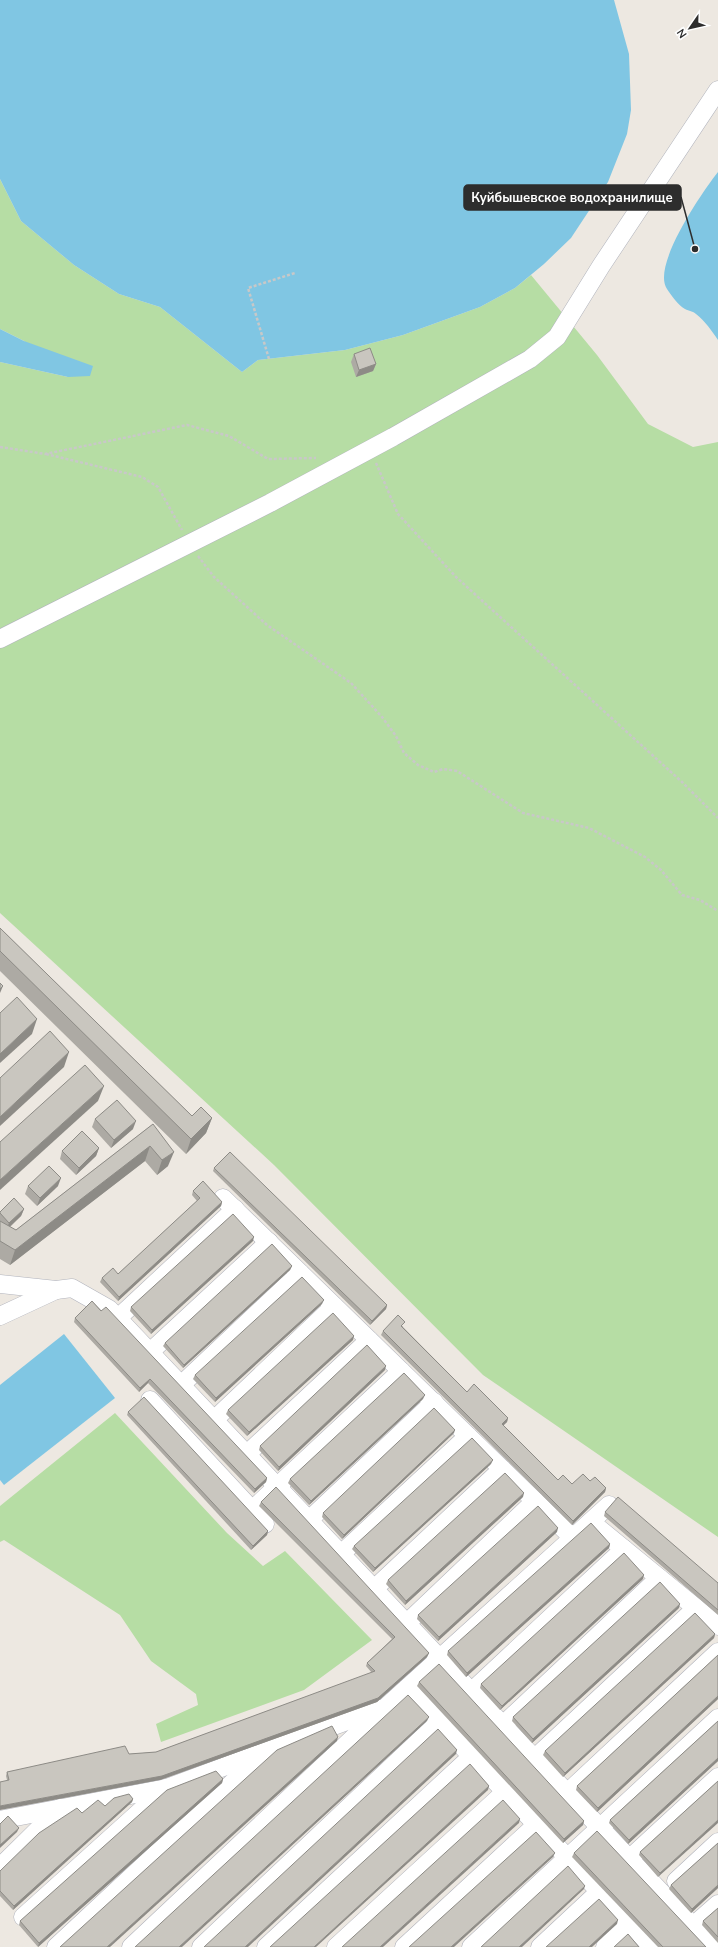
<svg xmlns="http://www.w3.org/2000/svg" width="718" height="1947" font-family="'Nunito Sans',sans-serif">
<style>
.green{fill:#b6dda4}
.water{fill:#80c6e3}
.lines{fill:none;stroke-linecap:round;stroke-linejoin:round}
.minor-casing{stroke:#b1b3bc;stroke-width:19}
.path{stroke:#c8c8c8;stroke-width:2.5;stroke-dasharray:3 2;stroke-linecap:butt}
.minor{stroke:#fff;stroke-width:18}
.wall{fill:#adaaa4}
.shaded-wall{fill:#8d8b86}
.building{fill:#c9c6bf;stroke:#8d8b86}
.leader{fill:none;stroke:#2d2d2d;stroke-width:1.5}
.callout-dot{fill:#2d2d2d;stroke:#fff;stroke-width:1.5}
.callout{fill:#2d2d2d;stroke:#2d2d2d;stroke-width:1.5}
.callout-label{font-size:13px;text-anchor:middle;font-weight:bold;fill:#fff}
</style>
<rect width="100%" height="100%" fill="#ede8e1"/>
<g class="green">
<polygon points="0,179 21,221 74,265 119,294 160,307 242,372 258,360 345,350 403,335 480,307 515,288 531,275 597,355 648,424 693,447 718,442 718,1537 483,1375 274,1165 0,913 0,362 68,377 24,341 0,329"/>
<polygon points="115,1413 227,1533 263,1566 285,1551 372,1640 304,1690 161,1742 156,1724 198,1705 196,1694 151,1661 120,1615 4,1540 0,1542 0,1506"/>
</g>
<g class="water">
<polygon points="0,0 614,0 629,54 631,110 627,134 608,182 571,238 544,264 515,288 480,307 403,335 345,350 258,360 242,372 160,307 119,294 74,265 21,221 0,179"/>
<path d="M718 172V340C712 331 705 321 696 314 693 311 689 311 685 309 679 306 671 295 667 289 651 266 703 191 718 172Z"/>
<polygon points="0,329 24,341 93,366 90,376 68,377 0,362"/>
<polygon points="64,1334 115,1398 4,1485 0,1480 0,1385"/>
</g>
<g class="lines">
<defs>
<g id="minor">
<polyline points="0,639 270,503 393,437 530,359 557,337 601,266 718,90"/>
<polyline points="223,1198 573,1538"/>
<polyline points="0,1284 56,1290 72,1288 109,1309 713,1947"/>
<polyline points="0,1316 56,1290"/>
<polyline points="118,1318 235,1209"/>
<polyline points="150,1352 269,1242"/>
<polyline points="181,1385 300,1273"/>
<polyline points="150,1400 265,1524"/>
<polyline points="214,1420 334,1306"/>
<polyline points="247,1454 369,1340"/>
<polyline points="252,1510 401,1371"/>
<polyline points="309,1520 434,1402"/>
<polyline points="591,1522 718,1626"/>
<polyline points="341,1554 468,1436"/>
<polyline points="374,1589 502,1469"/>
<polyline points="407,1623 535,1501"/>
<polyline points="407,1688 652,1947"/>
<polyline points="471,1692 624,1549"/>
<polyline points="503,1725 659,1578"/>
<polyline points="535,1758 696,1608"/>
<polyline points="567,1793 718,1652"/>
<polyline points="0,1820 167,1788 379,1709"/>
<polyline points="629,1859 718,1777"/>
<polyline points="0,1867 60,1808"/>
<polyline points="676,1881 718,1842"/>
<polyline points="23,1917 166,1788"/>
<polyline points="693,1926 718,1904"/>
<polyline points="56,1947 260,1757"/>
<polyline points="131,1947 387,1706 609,1505"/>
<polyline points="201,1947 439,1722"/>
<polyline points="266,1947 472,1756"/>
<polyline points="336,1947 505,1792"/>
<polyline points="404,1947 536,1825"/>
<polyline points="471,1947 718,1718"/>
<polyline points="540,1947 600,1891"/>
<polyline points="605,1947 630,1923"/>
</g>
</defs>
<use href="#minor" class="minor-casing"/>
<g class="path">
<polyline points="269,359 248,288 295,273"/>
<polyline points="0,447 45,454 187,425 229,436 268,459 316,458"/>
<polyline points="46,454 142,477 158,487 182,530"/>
<polyline points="376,463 398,514 456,577 682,782 718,818"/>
<polyline points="198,556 214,577 267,625 351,683 382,717 396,736 404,753 418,765 434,772 443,769 457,771 523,813 589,828 645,857 661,870 682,895 700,900 718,911"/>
</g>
<use href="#minor" class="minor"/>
</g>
<g class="wall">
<polygon points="354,354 376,364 373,371 356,377 351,362"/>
<polygon points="0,928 192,1116 212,1118 206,1133 186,1154 0,971"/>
<polygon points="95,1119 133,1129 111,1148 92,1127"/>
<polygon points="153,1124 168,1166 157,1175 145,1161 10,1265 0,1259 0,1212 24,1209 21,1216 10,1227 16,1230"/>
<polygon points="99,1148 96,1156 76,1175 60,1159 62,1151"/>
<polygon points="214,1168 387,1305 386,1309 370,1325 213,1171"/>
<polygon points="28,1186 58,1186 37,1206 25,1194"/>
<polygon points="193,1191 222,1202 221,1206 118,1301 100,1282 102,1278 118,1274 197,1201 192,1195"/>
<polygon points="253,1241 151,1334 130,1311 131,1307"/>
<polygon points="292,1266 290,1270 183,1368 163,1346 165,1343"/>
<polygon points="92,1301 267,1478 266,1482 254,1493 148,1383 139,1392 74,1322 75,1318"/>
<polygon points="322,1304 215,1402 193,1379 195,1375"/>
<polygon points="403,1326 403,1327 467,1392 508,1418 507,1422 503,1425 558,1480 572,1484 590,1481 606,1488 605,1492 572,1525 381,1335 383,1331"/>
<polygon points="353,1340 247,1436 226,1414 228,1410"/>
<polygon points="385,1370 278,1471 259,1450 260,1446"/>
<polygon points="423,1399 309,1505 288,1483 290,1479"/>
<polygon points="128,1412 268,1531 267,1535 251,1550 127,1415"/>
<polygon points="454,1433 342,1539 322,1517 323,1513"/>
<polygon points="491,1464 373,1572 352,1549 354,1546"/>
<polygon points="523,1497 405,1605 386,1584 388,1580"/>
<polygon points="261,1502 429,1653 427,1657 377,1702 160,1780 7,1780 6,1776 7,1772 129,1754 156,1752 372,1673 366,1666 367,1663 392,1639 259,1506"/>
<polygon points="605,1512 718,1583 718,1615 604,1516"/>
<polygon points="557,1532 438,1641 417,1619 418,1615"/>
<polygon points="610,1544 609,1548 466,1677 447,1655 448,1651"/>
<polygon points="643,1579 500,1710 480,1688 481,1684"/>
<polygon points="679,1608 532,1743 512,1721 513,1717"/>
<polygon points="715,1634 714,1638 563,1777 543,1755 545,1751"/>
<polygon points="718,1655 718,1699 597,1812 576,1790 577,1786"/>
<polygon points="419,1682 584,1821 583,1825 563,1843 417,1686"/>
<polygon points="718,1721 718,1761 628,1844 609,1823 610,1820"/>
<polygon points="223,1779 222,1783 38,1947 19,1925 20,1921"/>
<polygon points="718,1781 658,1877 639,1855 640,1852"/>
<polygon points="133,1799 132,1802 13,1910 0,1896 0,1871 82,1813 105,1806"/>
<polygon points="718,1843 718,1888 691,1913 669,1889 671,1885"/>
<polygon points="574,1853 706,1947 658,1947 572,1857"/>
<polygon points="718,1908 718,1943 702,1925 703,1921"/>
</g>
<g class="shaded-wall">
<polygon points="376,364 373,371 356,377 359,370"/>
<polygon points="3,986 0,993 0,989"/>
<polygon points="37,1019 32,1034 0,1063 0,1054"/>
<polygon points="69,1052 64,1067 0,1126 0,1117"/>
<polygon points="104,1086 98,1101 0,1190 0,1180"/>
<polygon points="212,1118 206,1133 186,1154 191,1139"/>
<polygon points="136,1121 133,1129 111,1148 114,1140"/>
<polygon points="150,1146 145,1161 10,1265 15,1250"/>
<polygon points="99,1148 96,1156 76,1175 79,1168"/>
<polygon points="174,1152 168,1166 157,1175 162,1160"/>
<polygon points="61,1178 58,1186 37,1206 40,1198"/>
<polygon points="222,1202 221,1206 118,1301 119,1297"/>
<polygon points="24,1209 21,1216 6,1230 9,1223"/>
<polygon points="254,1237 253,1241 151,1334 152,1330"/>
<polygon points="292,1266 290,1270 183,1368 184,1365"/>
<polygon points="324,1300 322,1304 215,1402 216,1398"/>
<polygon points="387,1305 386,1309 370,1325 372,1321"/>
<polygon points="354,1336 353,1340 247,1436 249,1432"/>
<polygon points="386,1366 385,1370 278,1471 279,1467"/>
<polygon points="150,1379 148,1383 139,1392 140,1388"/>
<polygon points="425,1395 423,1399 309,1505 311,1501"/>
<polygon points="508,1418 507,1422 501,1428 502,1424"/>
<polygon points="455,1430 454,1433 342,1539 344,1535"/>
<polygon points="493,1460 491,1464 373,1572 375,1568"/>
<polygon points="267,1478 266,1482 254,1493 255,1489"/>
<polygon points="606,1488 605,1492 572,1525 573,1521"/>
<polygon points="524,1493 523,1497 405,1605 406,1601"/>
<polygon points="558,1528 557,1532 438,1641 439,1637"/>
<polygon points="268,1531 267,1535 251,1550 253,1546"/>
<polygon points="610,1544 609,1548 466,1677 467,1673"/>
<polygon points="644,1575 643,1579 500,1710 502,1706"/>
<polygon points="680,1604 679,1608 532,1743 533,1739"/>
<polygon points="715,1634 714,1638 563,1777 565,1773"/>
<polygon points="429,1653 427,1657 377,1702 160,1780 0,1810 0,1806 162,1776"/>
<polygon points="718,1696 718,1699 597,1812 598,1808"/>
<polygon points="429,1717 427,1721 182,1947 179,1947"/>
<polygon points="338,1737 337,1741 110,1947 107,1947"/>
<polygon points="457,1750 456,1754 248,1947 245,1947"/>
<polygon points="718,1758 718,1761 628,1844 629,1840"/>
<polygon points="223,1779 222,1783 38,1947 39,1943"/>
<polygon points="489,1786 488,1790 316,1947 314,1947"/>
<polygon points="133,1799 132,1802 13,1910 14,1906"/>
<polygon points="520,1819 519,1823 383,1947 380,1947"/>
<polygon points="718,1820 718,1823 658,1877 660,1873"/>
<polygon points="584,1821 583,1825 563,1843 564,1839"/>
<polygon points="19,1828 17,1832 0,1848 0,1845"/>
<polygon points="555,1853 553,1857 454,1947 451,1947"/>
<polygon points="718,1885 718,1888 691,1913 692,1909"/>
<polygon points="585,1886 584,1889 522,1947 519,1947"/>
<polygon points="618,1920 617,1924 592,1947 589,1947"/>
</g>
<g class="building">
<polygon points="370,348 376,364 359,370 354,354"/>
<polygon points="0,928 192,1116 201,1107 212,1118 191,1139 0,951"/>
<polygon points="0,983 3,986 0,989"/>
<polygon points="17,997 37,1019 0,1054 0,1013"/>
<polygon points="50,1031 69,1052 0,1117 0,1078"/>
<polygon points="85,1065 104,1086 0,1180 0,1142"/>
<polygon points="117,1100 136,1121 114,1140 95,1119"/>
<polygon points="153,1124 174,1152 162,1160 150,1146 15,1250 0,1241 0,1221 16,1230"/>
<polygon points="82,1131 99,1148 79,1168 62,1151"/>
<polygon points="230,1152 387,1305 372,1321 214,1168"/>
<polygon points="49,1166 61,1178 40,1198 28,1186"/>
<polygon points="203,1181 222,1202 119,1297 102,1278 113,1268 118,1274 200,1198 193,1191"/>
<polygon points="14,1198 24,1209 9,1223 0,1213 0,1212"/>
<polygon points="233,1214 254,1237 152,1330 131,1307"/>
<polygon points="272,1244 292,1266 184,1365 165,1343"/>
<polygon points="302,1277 324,1300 216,1398 195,1375"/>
<polygon points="92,1301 101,1311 106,1307 267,1478 255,1489 150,1379 140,1388 75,1318"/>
<polygon points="333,1313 354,1336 249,1432 228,1410"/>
<polygon points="398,1315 405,1322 401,1326 467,1392 474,1384 508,1418 502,1424 558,1480 563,1475 572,1484 583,1474 590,1481 595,1477 606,1488 573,1521 383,1331"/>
<polygon points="367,1345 386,1366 279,1467 260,1446"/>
<polygon points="404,1373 425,1395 311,1501 290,1479"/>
<polygon points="144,1397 268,1531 253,1546 128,1412"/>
<polygon points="434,1408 455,1430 344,1535 323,1513"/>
<polygon points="472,1438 493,1460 375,1568 354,1546"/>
<polygon points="505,1473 524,1493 406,1601 388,1580"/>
<polygon points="276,1487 429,1653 378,1698 162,1776 0,1806 0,1782 9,1780 7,1772 125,1746 129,1754 156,1752 375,1671 367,1663 395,1637 261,1502"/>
<polygon points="618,1497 718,1583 718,1610 605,1512"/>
<polygon points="538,1506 558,1528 439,1637 418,1615"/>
<polygon points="591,1523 610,1544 467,1673 448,1651"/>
<polygon points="624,1553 644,1575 502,1706 481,1684"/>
<polygon points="660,1582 680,1604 533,1739 513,1717"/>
<polygon points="695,1613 715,1634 565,1773 545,1751"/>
<polygon points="718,1655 718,1696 598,1808 577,1786"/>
<polygon points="439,1664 584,1821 564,1839 419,1682"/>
<polygon points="408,1695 429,1717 179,1947 135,1947"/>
<polygon points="718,1721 718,1758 629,1840 610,1820"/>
<polygon points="332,1726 338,1737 107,1947 60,1947 277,1750"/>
<polygon points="438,1729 457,1750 245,1947 204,1947"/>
<polygon points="470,1764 489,1786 314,1947 270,1947"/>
<polygon points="216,1771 223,1779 39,1943 20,1921 167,1790"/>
<polygon points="718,1781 718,1820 660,1873 640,1852"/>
<polygon points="129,1794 133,1799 14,1906 0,1891 0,1871 39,1833 77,1808 82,1813 98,1800 105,1806 114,1798"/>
<polygon points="503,1800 520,1819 380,1947 342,1947"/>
<polygon points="8,1816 19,1828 0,1845 0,1824"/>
<polygon points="597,1831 706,1947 663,1947 574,1853"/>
<polygon points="536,1832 555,1853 451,1947 409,1947"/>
<polygon points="718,1843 718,1885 692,1909 671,1885"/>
<polygon points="568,1866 585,1886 519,1947 481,1947"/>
<polygon points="599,1899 618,1920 589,1947 546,1947"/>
<polygon points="718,1908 718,1937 703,1921"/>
<polygon points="628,1934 639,1947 614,1947"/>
</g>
<path class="leader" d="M695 249L681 197"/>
<circle class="callout-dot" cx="695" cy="249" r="4"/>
<rect class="callout" x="464" y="185" width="217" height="25" rx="4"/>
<g class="callout-label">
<text x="572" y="202">Куйбышевское водохранилище</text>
</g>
<g transform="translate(690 28) rotate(236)" stroke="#ffffff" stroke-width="3" paint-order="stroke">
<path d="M0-3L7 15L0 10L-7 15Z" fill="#2d2d2d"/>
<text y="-6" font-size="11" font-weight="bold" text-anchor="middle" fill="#2d2d2d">N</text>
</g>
</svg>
